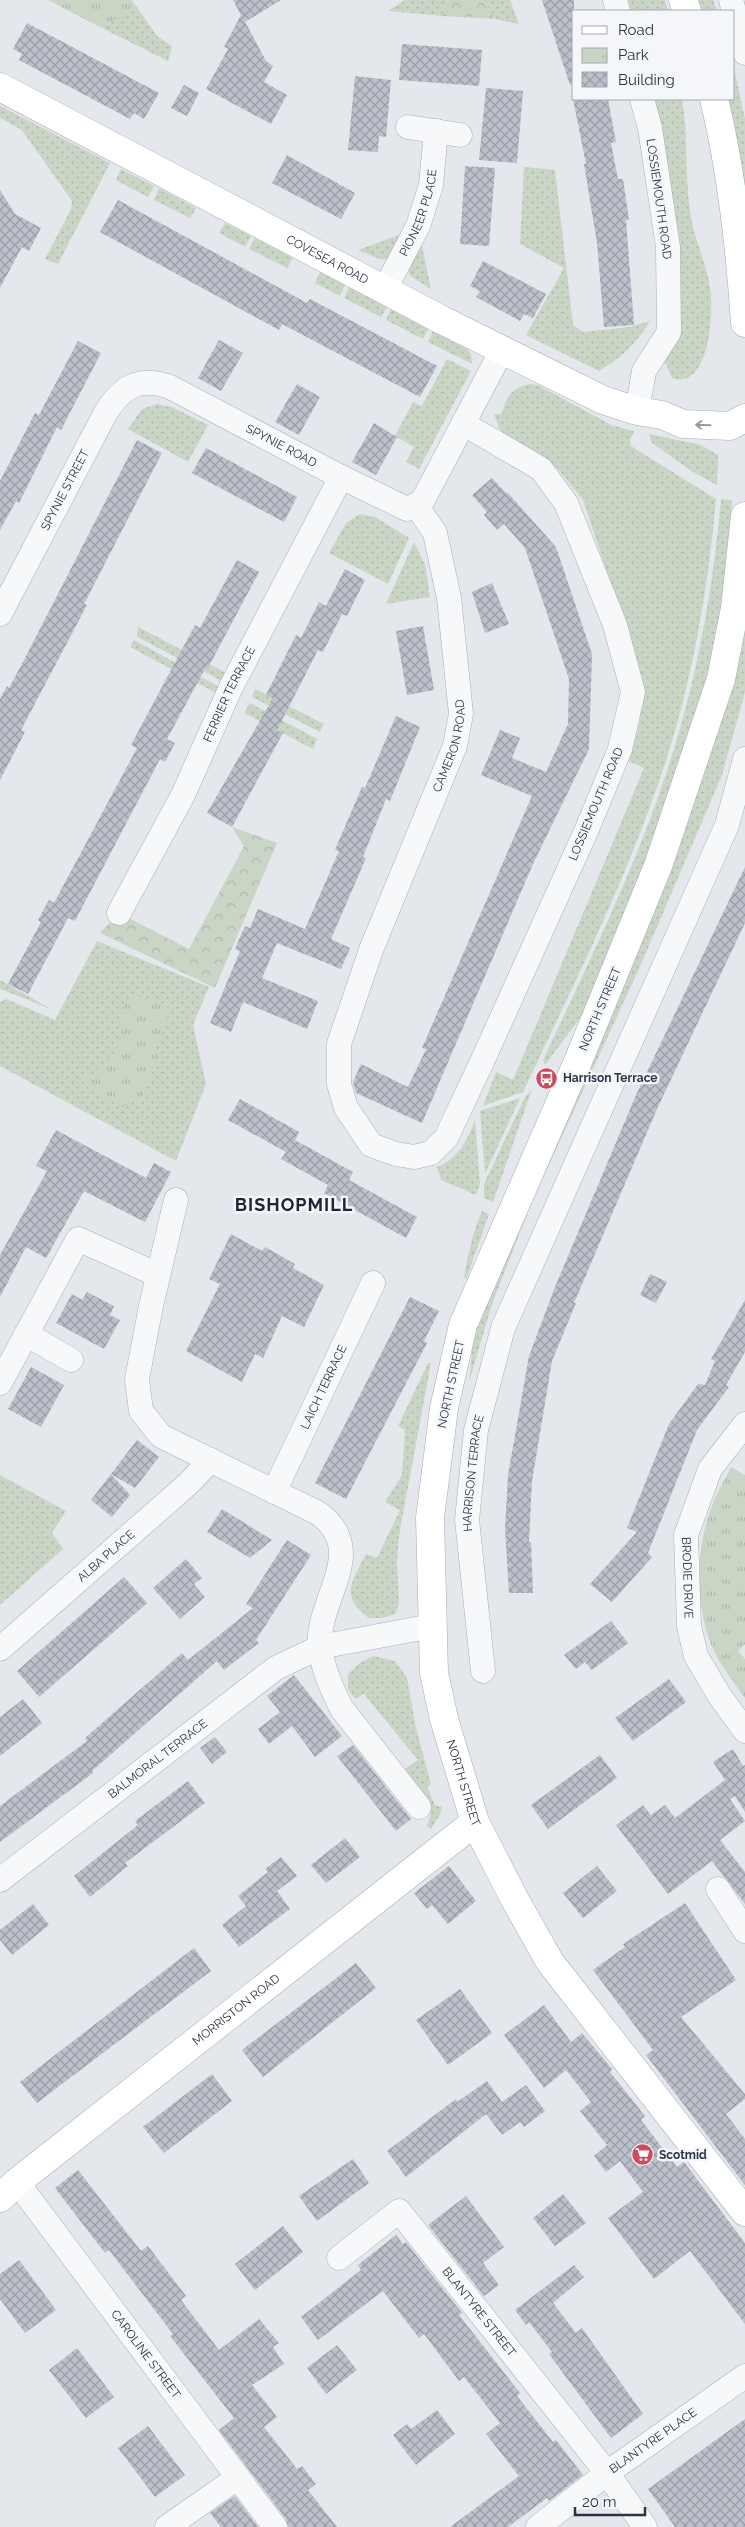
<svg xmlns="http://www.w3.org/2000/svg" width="745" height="2527" font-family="Raleway,sans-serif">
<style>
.grass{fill:url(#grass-dots)}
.forest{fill:url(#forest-crowns)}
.park{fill:url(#park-tufts)}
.building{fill:url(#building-cross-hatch)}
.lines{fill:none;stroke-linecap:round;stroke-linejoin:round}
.street-casing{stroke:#a9aeb7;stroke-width:25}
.secondary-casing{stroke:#a9aeb7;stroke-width:29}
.primary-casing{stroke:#a3abb8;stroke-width:29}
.street{stroke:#f7f8fa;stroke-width:24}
.secondary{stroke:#fff;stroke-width:28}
.primary{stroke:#fff;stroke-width:28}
.oneway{stroke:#959aa2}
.labels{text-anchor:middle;stroke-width:5;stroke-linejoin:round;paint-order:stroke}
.street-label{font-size:12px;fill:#2b3445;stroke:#f4f6f9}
.poi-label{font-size:12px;font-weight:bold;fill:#2b3445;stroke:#f4f6f9;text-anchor:start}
.district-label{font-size:18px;font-weight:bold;letter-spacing:1px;fill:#1d2536;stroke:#f4f6f9}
</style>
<defs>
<pattern id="grass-dots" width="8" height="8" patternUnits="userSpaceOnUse" patternTransform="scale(1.25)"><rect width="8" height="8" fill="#c9d6c5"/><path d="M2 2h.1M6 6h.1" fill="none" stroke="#adb8ab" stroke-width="1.8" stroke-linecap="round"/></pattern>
<pattern id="forest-crowns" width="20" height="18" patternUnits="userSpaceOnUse" patternTransform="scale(1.25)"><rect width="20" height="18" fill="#c9d6c5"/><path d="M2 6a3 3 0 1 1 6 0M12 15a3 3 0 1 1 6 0" fill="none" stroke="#adb8ab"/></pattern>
<pattern id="park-tufts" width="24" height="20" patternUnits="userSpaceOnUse" patternTransform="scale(1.25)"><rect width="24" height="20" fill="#c9d6c5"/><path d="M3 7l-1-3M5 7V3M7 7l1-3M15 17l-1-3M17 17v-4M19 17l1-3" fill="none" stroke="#adb8ab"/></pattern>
<pattern id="building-cross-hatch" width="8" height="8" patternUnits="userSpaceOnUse" patternTransform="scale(1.25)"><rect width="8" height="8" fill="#bbc0ca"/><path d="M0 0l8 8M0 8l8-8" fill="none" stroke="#989da6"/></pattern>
</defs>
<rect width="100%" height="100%" fill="#e4e7ec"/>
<g class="grass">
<polygon points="405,0 448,0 442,16 388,11"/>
<polygon points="483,0 510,0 519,24 495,19"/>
<polygon points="623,0 665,0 668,11 626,11"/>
<polygon points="690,0 713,0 717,11 694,11"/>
<polygon points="136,6 158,37 172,46 168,61 102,28"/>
<polygon points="734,68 745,119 745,233 719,99 734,99"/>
<path d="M650 99H682C689 138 684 178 691 217 695 241 706 263 710 287 714 311 710 391 672 378L666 364H659L662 355Z"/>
<polygon points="0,106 110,163 58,264 45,259 71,209 72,201 22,130 0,118"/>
<path d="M524 167 555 170 573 325 583 332 629 327 650 321C638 342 621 358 599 371L526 335 564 268 520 244Z"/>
<polygon points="121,169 154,186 148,197 116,180"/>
<polygon points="159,188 196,208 190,218 154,200"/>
<polygon points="225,223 251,236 245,247 219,233"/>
<polygon points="399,235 404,235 388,258 382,260 358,250"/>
<polygon points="255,238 293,258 287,268 249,249"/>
<polygon points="419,243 422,246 431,289 409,275 409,269"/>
<polygon points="320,272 345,285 340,296 315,283"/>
<polygon points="349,287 387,307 381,317 344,298"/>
<polygon points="391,309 429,328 423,339 386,320"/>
<polygon points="433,331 467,349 471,354 472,364 428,342"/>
<polygon points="447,359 471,371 419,469 406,462 414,447 395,436 413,402 422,406"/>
<path d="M530 384 538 385 611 425 634 431 630 440 631 446 716 499C707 601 688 705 652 801 616 901 568 996 523 1092L483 1106 496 1072 513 1080 644 768 628 761C640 728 644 710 641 675L583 500 557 468 537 453 507 437 500 430 494 414H502C506 396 512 388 530 384Z"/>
<polygon points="157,404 172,407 208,425 188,462 128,429 142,409"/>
<polygon points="649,434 701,445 718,455 717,485 693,472 652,443"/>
<path d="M721 499 732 500 730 535 715 654 693 746 583 1014 545 1065 543 1060C583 975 624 891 656 803 692 705 712 602 721 499Z"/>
<polygon points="360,514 375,517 409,538 388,584 329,553 346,523"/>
<polygon points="414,542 425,565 430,597 386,604"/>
<polygon points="138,627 228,674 224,682 141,639 137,636"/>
<polygon points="745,633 745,692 722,775 642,962 532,1202 492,1304 469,1382 475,1322 739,640"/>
<polygon points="134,640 221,688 218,694 130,647"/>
<polygon points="255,689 324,724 320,732 252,697"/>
<polygon points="250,703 317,739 313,749 244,713"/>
<polygon points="97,941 209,987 193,1025 206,1084 176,1161 0,1066 0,1002 6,999 55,1020"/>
<polygon points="0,980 51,1009 0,989"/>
<polygon points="532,1089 493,1202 484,1198 484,1184 525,1097"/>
<polygon points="520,1098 485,1174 480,1111"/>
<path d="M475 1120 480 1184 476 1195 441 1180 437 1167C459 1158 467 1141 475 1120Z"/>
<path d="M482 1211 489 1214 466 1280 464 1277C468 1254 473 1232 482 1211Z"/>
<path d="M428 1363H431L399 1535 397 1563 399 1603 395 1614 382 1618H369C339 1596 352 1581 366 1554L377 1558 400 1510 385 1502 402 1475 405 1430 398 1426Z"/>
<polygon points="0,1475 66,1511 52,1533 63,1549 0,1605"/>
<polygon points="373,1656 395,1661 407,1678 416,1728 431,1784 427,1787 435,1805 442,1807 440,1815 431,1829 427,1826 431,1814 426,1800 404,1770 418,1760 364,1694 355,1699 348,1689 348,1674 360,1663"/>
</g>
<g class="forest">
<polygon points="448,0 483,0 495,19 442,16"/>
<polygon points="232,827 277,843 215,988 100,933 119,913 189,949 244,846"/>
</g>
<g class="park">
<polygon points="48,0 131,0 136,6 102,28"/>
<polygon points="136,994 172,1009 155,1048 158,1058 143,1095 123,1107 87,1087 84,1080 89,1075 107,1068 124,1034 120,1026 123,1015 121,1011 130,995"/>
<path d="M731 1467 745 1475V1644L738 1651 745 1659V1698C735 1684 723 1669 715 1653 695 1613 695 1553 710 1511 715 1496 724 1481 731 1467Z"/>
</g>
<g class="building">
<polygon points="233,0 281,0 245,22 242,16 266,61 273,66 264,82 287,95 271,124 206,89 228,49 224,47 241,15"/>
<polygon points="542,0 574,0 574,84 570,85"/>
<polygon points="27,23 159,93 144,119 134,113 130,119 19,60 22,54 13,49"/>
<polygon points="402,44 482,50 479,86 399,80"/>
<polygon points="355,76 391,80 386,137 379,136 378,152 348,150"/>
<polygon points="184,85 199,93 187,116 171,108"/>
<polygon points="486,88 523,91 517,163 479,160"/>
<polygon points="573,99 608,99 616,142 611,143 618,179 623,179 629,220 626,220 634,325 604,327 597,243 584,164 586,164"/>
<polygon points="287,155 355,193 341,219 272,183"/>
<polygon points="465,166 495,168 489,246 460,244"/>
<polygon points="0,190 15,214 41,228 29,251 22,247 0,288"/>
<polygon points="118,200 307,303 310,299 437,366 420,397 282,324 279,330 100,232"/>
<polygon points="483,261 546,294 533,318 524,314 520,321 476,297 480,291 470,286"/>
<polygon points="219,340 243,353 221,391 198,378"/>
<polygon points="78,341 101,353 61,430 57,427 19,503 16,501 0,530 0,481 35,413 39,415"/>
<polygon points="297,384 320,397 299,435 275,422"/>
<polygon points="374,423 397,437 376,475 352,462"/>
<polygon points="137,440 162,453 84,604 87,605 21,730 25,732 0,780 0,699 7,686 9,688 23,662"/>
<polygon points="206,448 297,497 284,522 192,473"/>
<polygon points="492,478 507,494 508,493 556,547 592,654 589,749 533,864 422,1123 356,1093 353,1082 361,1064 408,1087 426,1049 422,1048 532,796 481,775 500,730 520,738 512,758 546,772 568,724 569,679 525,548 504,524 497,530 484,515 487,512 472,495"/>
<polygon points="237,560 259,572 209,666 207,665 167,739 175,743 165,762 160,759 75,921 68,918 28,994 8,984 41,922 38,920 49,900 54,903 137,748 131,745 195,625 200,628"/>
<polygon points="345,569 365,580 347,616 342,614 323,652 318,650 277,730 283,733 232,827 207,813 273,698 266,695 296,635 301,638 319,602 326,606"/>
<polygon points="492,583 509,624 485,633 472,592"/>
<polygon points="423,626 434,690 407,695 396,631"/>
<polygon points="396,716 420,727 390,801 386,799 363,857 366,858 331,939 350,948 341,969 277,943 262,978 318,1001 307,1029 243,1002 231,1032 210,1023 240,951 235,949 245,926 250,928 258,909 305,929 339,851 335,850 340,838 362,787 365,788"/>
<polygon points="745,867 745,923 657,1109 574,1303 576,1303 552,1361 532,1481 529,1542 531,1542 533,1593 509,1593 505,1528 508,1475 529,1356 555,1287 636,1095"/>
<polygon points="240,1099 299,1132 295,1140 353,1172 349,1180 417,1217 406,1238 324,1193 328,1185 281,1159 286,1152 228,1120"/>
<polygon points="56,1130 146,1178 154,1163 171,1172 145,1222 84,1191 46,1258 26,1247 0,1297 0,1255 47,1171 36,1166"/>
<polygon points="231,1234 262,1251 265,1247 295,1264 293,1268 324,1285 304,1327 282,1316 263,1358 255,1354 242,1382 186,1351 220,1284 209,1279"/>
<polygon points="650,1274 667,1282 656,1303 640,1295"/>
<polygon points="87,1292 114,1306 110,1315 120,1320 104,1349 56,1323 72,1294 82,1300"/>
<polygon points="410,1297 439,1311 424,1341 427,1343 346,1499 315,1483"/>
<polygon points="745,1300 745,1352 726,1385 729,1387 697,1430 648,1553 652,1557 612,1602 590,1584 637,1532 627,1528 669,1424 698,1384 705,1385 715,1361 711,1359"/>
<polygon points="31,1367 64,1385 41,1427 8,1409"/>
<polygon points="137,1440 159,1457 135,1488 111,1474"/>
<polygon points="111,1474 130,1495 112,1517 91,1500"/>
<polygon points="222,1509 272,1540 250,1558 207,1532"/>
<polygon points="287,1540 311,1555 256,1640 259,1643 224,1670 217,1661 92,1771 93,1773 0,1842 0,1806 87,1741 85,1738 182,1653 188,1660 253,1608 246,1604"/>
<polygon points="186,1559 202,1578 194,1584 205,1597 180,1619 153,1588"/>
<polygon points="124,1577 147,1603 39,1697 17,1671"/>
<polygon points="611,1621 628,1643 592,1670 585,1662 576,1669 564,1655"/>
<polygon points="294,1675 342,1736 315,1757 292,1726 269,1744 258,1729 280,1712 267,1696"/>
<polygon points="669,1679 686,1702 633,1741 615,1718"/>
<polygon points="23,1699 42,1723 0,1756 0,1717"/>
<polygon points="215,1737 227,1752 212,1764 200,1748"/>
<polygon points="353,1745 411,1819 396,1831 337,1756"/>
<polygon points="733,1749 743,1766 745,1765 745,1812 735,1796 730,1799 745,1821 720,1840 745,1872 745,1904 712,1861 668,1894 616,1825 643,1805 651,1815 665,1805 675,1818 725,1780 713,1762"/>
<polygon points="600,1755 617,1778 548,1829 531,1805"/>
<polygon points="188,1781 205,1803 125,1863 128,1866 90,1897 74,1876 138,1825 135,1821"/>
<polygon points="345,1838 360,1857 326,1883 311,1865"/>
<polygon points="281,1857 297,1876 277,1891 290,1909 239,1947 222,1925 246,1906 238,1896 268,1872 265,1869"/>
<polygon points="449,1866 476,1901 448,1924 432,1905 427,1909 414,1893"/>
<polygon points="597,1866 617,1891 583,1918 563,1893"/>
<polygon points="685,1903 736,1980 681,2017 745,2094 745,2099 726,2114 745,2139 745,2185 646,2055 653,2050 593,1970 625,1947 623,1944"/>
<polygon points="33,1904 49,1925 12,1955 0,1940 0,1930"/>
<polygon points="194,1948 211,1971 37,2103 20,2082"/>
<polygon points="356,1963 376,1988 263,2077 242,2050"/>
<polygon points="460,1989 492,2033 448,2065 416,2020"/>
<polygon points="544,2005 571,2042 582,2033 612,2069 610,2072 645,2116 641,2120 677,2167 684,2162 745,2243 745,2324 690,2251 654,2279 608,2218 643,2192 620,2161 606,2172 594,2156 607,2145 580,2111 591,2102 566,2070 544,2088 504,2035"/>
<polygon points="212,2074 232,2101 164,2153 143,2127"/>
<polygon points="487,2081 502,2102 526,2085 545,2111 524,2127 520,2122 502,2135 486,2114 406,2177 387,2151 456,2099 457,2102"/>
<polygon points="353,2159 369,2183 317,2221 299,2196"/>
<polygon points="78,2170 141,2251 148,2246 186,2296 181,2300 219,2350 259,2319 279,2343 273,2347 284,2364 252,2385 277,2417 264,2427 297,2469 302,2466 316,2484 308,2490 337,2527 288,2527 286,2519 219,2430 234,2418 170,2336 173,2334 109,2250 105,2253 55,2188"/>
<polygon points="563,2194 586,2223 555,2246 533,2218"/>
<polygon points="466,2196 504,2247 483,2263 499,2285 484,2296 428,2225"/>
<polygon points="283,2226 303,2252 255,2290 235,2264"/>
<polygon points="396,2235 403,2244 406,2242 462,2313 459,2315 520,2393 517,2396 553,2442 556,2440 583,2475 549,2501 547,2498 508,2527 450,2527 519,2476 486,2434 500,2423 464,2377 459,2381 424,2334 419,2338 383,2291 318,2340 301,2317 361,2270 358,2265"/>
<polygon points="19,2260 56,2310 25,2333 0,2299 0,2274"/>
<polygon points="574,2265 584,2277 553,2303 576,2333 582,2328 643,2414 611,2438 549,2354 552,2352 529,2322 526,2325 515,2310"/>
<polygon points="337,2345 357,2370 326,2394 307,2368"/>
<polygon points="77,2348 114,2397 86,2418 49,2370"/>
<polygon points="437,2410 455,2434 416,2465 393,2435 407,2424 411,2429"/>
<polygon points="745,2419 745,2527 675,2527 648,2489"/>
<polygon points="148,2426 185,2475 155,2497 118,2448"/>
<polygon points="235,2496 258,2527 221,2527 210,2513"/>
</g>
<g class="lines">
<defs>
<g id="street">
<polyline points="615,0 618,11"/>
<polyline points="731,0 745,53"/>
<polyline points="408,127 460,135"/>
<path id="s1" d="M385 289 418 226 431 185 436 131"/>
<polyline points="637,411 644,371 669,332 668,247 650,128 642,99"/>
<path id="s2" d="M464 424 541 469 566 503 615 625 633 692 620 749 587 829 481 1064 446 1138 431 1153 414 1157 396 1154 371 1145 359 1127 346 1108 339 1084V1044L371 950 455 746 461 714 449 598 435 533 416 505 423 500 502 350"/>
<path id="s3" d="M0 614 105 414C121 387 139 376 170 387L341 477 407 509 416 505"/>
<path id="s4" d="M119 913 183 795 231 687 341 477"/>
<path d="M176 1200 151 1306 137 1379 141 1411 161 1436 318 1513C371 1551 315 1600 320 1648 323 1669 332 1690 342 1709L419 1807"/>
<polyline points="26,1334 71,1360"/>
<polyline points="0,1383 78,1239 158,1275"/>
<path id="s5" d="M745 1424 710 1469 686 1535 689 1626 696 1656 719 1695 745 1731"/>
<path id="s6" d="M274 1492 373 1283"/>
<path id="s7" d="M0 1649 188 1484 211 1460"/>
<path id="s8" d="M483 1671 467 1520 476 1430 503 1328 727 825 745 759"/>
<path id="s9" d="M0 1880 276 1668 320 1647 432 1626"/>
<polyline points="718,1889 745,1931"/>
<path id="s10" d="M17 2182 275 2527"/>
<path id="s11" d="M339 2258 399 2211 607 2473 645 2527"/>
<polyline points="167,2527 237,2478"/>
<path id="s12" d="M538 2527 607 2473 745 2376"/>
</g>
<g id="secondary">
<path id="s13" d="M0 87 442 320 603 400 637 411 662 415 683 424 730 426 745 418"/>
<path id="s14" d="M0 2198 17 2182 475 1822"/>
</g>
<g id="primary">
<polyline points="683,0 687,11"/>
<path d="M714 99C732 173 740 247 745 323"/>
<path id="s15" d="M745 516 735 608 721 679 658 866 579 1059 463 1325 444 1408 430 1518 434 1673 444 1719 475 1822 514 1898 550 1962 745 2212"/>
</g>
</defs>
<use href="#street" class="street-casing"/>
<use href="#secondary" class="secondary-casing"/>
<use href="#primary" class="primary-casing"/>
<use href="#street" class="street"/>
<use href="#secondary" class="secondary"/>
<use href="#primary" class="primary"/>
</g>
<defs><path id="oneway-shaft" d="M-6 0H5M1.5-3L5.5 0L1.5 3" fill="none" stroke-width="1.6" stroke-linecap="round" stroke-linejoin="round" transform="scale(1.25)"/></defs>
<use class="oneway" href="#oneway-shaft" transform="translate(703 425) rotate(-178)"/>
<defs>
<symbol id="bus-disc" viewBox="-11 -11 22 22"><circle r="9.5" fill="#d1495b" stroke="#f4f6f9"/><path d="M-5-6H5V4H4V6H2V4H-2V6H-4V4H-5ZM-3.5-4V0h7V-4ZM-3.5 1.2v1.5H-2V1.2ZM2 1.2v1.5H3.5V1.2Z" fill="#fff"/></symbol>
<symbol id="supermarket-disc" viewBox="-11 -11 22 22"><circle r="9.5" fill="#d1495b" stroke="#f4f6f9"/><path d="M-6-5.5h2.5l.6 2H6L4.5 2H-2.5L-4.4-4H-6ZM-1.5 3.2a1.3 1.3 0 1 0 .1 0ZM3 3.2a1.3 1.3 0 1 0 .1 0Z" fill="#fff"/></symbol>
</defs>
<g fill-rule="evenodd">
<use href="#bus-disc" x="534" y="1066" width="25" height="25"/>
<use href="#supermarket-disc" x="630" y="2142" width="25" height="25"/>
</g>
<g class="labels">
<g class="street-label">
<text transform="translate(659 199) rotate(82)" y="4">LOSSIEMOUTH ROAD</text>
<text dy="4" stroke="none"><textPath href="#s1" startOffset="84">PIONEER PLACE</textPath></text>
<text dy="4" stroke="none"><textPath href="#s13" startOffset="370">COVESEA ROAD</textPath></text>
<text dy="4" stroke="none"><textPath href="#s3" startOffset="430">SPYNIE ROAD</textPath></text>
<text dy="4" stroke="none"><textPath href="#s3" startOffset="140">SPYNIE STREET</textPath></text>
<text dy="4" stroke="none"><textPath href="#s4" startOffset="245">FERRIER TERRACE</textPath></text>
<text dy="4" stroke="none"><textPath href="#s2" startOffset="1329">CAMERON ROAD</textPath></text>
<text transform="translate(596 804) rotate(-67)" y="4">LOSSIEMOUTH ROAD</text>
<text transform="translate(600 1009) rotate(-67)" y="4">NORTH STREET</text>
<text transform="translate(451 1384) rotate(-78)" y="4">NORTH STREET</text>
<text dy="4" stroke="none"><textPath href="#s6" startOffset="116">LAICH TERRACE</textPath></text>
<text dy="4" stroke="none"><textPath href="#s8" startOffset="199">HARRISON TERRACE</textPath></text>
<text dy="4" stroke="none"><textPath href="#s7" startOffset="141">ALBA PLACE</textPath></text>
<text dy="4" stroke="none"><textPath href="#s5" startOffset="170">BRODIE DRIVE</textPath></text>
<text dy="4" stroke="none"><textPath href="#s9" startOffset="199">BALMORAL TERRACE</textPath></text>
<text dy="4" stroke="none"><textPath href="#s15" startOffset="1326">NORTH STREET</textPath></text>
<text dy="4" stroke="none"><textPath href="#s14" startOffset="302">MORRISTON ROAD</textPath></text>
<text dy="4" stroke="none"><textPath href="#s11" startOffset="205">BLANTYRE STREET</textPath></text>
<text dy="4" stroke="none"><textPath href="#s10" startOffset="215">CAROLINE STREET</textPath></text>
<text dy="4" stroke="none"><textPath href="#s12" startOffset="144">BLANTYRE PLACE</textPath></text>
</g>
<g class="poi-label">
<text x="563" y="1082">Harrison Terrace</text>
<text x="659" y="2159">Scotmid</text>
</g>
<g class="district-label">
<text x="294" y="1211">BISHOPMILL</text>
</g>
</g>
<rect x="572" y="10" width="162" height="90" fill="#f4f6f9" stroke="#a4a8b1"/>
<rect x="582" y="26" width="25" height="8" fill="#ffffff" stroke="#a4a8b1"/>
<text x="618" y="35" font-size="15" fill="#2b3445">Road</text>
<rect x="582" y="48" width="25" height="15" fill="url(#park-tufts)" stroke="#a4a8b1"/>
<text x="618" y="60" font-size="15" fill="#2b3445">Park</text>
<rect x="582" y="72" width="25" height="15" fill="url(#building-cross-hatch)" stroke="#a4a8b1"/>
<text x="618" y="85" font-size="15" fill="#2b3445">Building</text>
<path d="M575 2507v8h70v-8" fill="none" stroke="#2b3445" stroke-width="2.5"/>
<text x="582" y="2507" font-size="15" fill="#2b3445" stroke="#f4f6f9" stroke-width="4" paint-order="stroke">20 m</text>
</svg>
